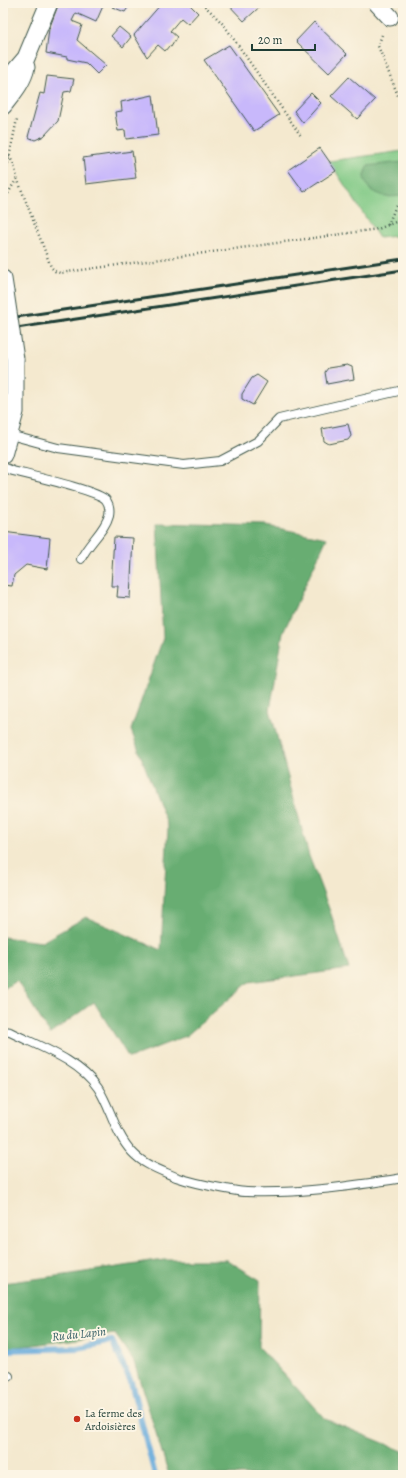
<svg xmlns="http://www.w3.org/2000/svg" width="406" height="1478" font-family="Alegreya,serif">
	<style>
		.green { fill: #80c985; stroke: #50835c }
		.forest { fill: #68ad72; stroke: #447553 }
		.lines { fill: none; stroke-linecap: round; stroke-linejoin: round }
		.stream { stroke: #67abdc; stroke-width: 6 }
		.building { fill: #c8b8fb }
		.service-casing { stroke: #3f574b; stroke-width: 10 }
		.minor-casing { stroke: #3f574b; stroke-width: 19 }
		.path { stroke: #3f574b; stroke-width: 2.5; stroke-dasharray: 1 3; stroke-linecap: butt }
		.service { stroke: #fff; stroke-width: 8 }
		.minor { stroke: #fff; stroke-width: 17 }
		.rail { stroke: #1f3d34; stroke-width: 3 }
		.minor-bridge-casing { stroke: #3f574b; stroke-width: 19; stroke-linecap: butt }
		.minor-bridge { stroke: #fff; stroke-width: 17 }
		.poi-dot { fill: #c8321e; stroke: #fcf5e5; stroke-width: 1.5 }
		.labels { text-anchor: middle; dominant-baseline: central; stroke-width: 4; stroke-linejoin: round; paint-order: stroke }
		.poi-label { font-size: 11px; fill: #1f3d34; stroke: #fcf5e5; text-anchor: start }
		.water-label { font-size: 12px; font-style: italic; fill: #355e66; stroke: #fcf5e5 }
	</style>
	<rect width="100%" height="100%" fill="#fcf5e5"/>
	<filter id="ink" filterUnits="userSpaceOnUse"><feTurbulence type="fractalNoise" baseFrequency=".025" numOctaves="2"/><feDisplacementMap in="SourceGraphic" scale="8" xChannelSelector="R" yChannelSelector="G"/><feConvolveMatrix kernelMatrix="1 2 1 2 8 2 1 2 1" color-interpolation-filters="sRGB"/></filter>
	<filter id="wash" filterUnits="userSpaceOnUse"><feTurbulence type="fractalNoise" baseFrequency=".012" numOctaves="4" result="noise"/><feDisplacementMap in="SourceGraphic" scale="16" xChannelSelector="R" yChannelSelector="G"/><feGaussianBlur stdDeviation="0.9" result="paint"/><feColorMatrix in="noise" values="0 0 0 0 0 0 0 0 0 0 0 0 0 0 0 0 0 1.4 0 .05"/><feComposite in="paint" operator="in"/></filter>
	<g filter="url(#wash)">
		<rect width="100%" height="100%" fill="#f4e9cf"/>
		<path class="green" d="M403,151V235L379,238L329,161Z"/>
		<g class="forest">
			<path d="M403,162V196L386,197L370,190L364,178L367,166Z"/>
			<path d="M157,523L267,526L327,538L283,633L270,710L309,856L331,914L349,969L249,982L186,1036L129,1058L94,1002L50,1034L17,981L3,989V937L42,942L86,917L161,950L168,827L131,730L163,638Z"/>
			<path d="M164,1260H227L260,1280L259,1347L325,1419L403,1451V1475H169L134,1362L115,1334L3,1349V1283L65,1275Z"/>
		</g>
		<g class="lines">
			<path class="stream" d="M3,1350L78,1348L112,1341L131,1382L155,1475"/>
		</g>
		<g id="blocks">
			<g class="building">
				<path d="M59,3H97L103,6L96,22L76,13L72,21L82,25L77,40L106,65L97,74L86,63L67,59V57L46,53L49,29Z"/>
				<path d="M116,3H131L125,12L112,7Z"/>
				<path d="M162,3H188L198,13L188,24L181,18L170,31L177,37L171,47L169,46L165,51L158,45L147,57L134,35Z"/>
				<path d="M227,3H264L244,21Z"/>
				<path d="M314,22L347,54L329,73L296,41Z"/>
				<path d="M119,27L131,37L123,47L111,36Z"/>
				<path d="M229,45L279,115L254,131L204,60Z"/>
				<path d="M47,76L74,79L71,91L64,92L58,121L44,136L35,140L28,137L40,93L44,94Z"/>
				<path d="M349,77L375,100L357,119L331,96Z"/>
				<path d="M311,93L321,103L303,123L294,111Z"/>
				<path d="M153,95L158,135L126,139L125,130L118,131L115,112L122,111L121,102Z"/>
				<path d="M320,148L336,171L304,192L288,170Z"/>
				<path d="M132,151L136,178L86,184L83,158Z"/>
				<path d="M347,365L352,367L354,379L327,384L325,372L328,368Z"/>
				<path d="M257,375L267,382L253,405L242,399V394L252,378Z"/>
				<path d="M348,424L351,436L348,440L329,444L324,441L322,429Z"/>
				<path d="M3,532L50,538L47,569L26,565L14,575L12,586L3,585Z"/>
				<path d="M114,537L133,538L130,598L117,597L118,586H111Z"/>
			</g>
		</g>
	</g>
	<g filter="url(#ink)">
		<use href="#blocks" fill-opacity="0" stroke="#3f574b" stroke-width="1"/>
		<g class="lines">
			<g class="service-casing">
				<g id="service">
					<path d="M10,435L58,448L184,465L220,461L258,441L279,419L403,390"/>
					<path d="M3,467L13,471C28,475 99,491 106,500C109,504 110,510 109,515C105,531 88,543 81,559"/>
					<path d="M3,1031L10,1032C40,1047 79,1060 98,1088C111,1108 115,1134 132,1152C144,1165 160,1170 176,1177C193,1183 209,1186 226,1189C233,1190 240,1192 247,1192C299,1194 352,1186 403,1178"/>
					<path d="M3,1378L9,1376"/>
				</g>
			</g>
			<g class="minor-casing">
				<g id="minor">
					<path d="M377,3L390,17"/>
					<path d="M3,85L26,58L49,3"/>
					<path d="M3,106C12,94 23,82 26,67"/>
					<path d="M3,279L5,292"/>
					<path d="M3,455L15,412V359"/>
				</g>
			</g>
			<g class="path">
				<path d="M202,3L224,25L301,136"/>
				<path d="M382,35L378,46L403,108"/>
				<path d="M3,151C12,157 15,167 17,178L51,267L55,271L60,273L378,229L403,219"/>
				<path d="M3,187L17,119"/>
				<path d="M6,197L17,178"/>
				<path d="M388,225L395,208L403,200"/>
			</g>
			<use href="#service" class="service"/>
			<use href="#minor" class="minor"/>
			<g class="rail">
				<path d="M3,319L403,259"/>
				<path d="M3,330L403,270"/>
			</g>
			<g class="minor-bridge-casing">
				<path id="minor-bridge" d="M5,292L15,359"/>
			</g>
			<use href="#minor-bridge" class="minor-bridge"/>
		</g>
	</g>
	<circle class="poi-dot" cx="77" cy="1419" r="4"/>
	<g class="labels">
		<g class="poi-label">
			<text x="85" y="1413">La ferme des<tspan x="85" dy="13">Ardoisières</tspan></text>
		</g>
		<g class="water-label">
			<text transform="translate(79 1334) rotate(-6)">Ru du Lapin</text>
		</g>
	</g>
	<rect width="406" height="1478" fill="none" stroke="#fcf5e5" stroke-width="16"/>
	<path d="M252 44v6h63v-6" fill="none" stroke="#1f3d34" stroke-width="2"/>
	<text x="258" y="44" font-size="12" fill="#1f3d34" stroke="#fcf5e5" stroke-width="3" paint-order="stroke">20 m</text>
</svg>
